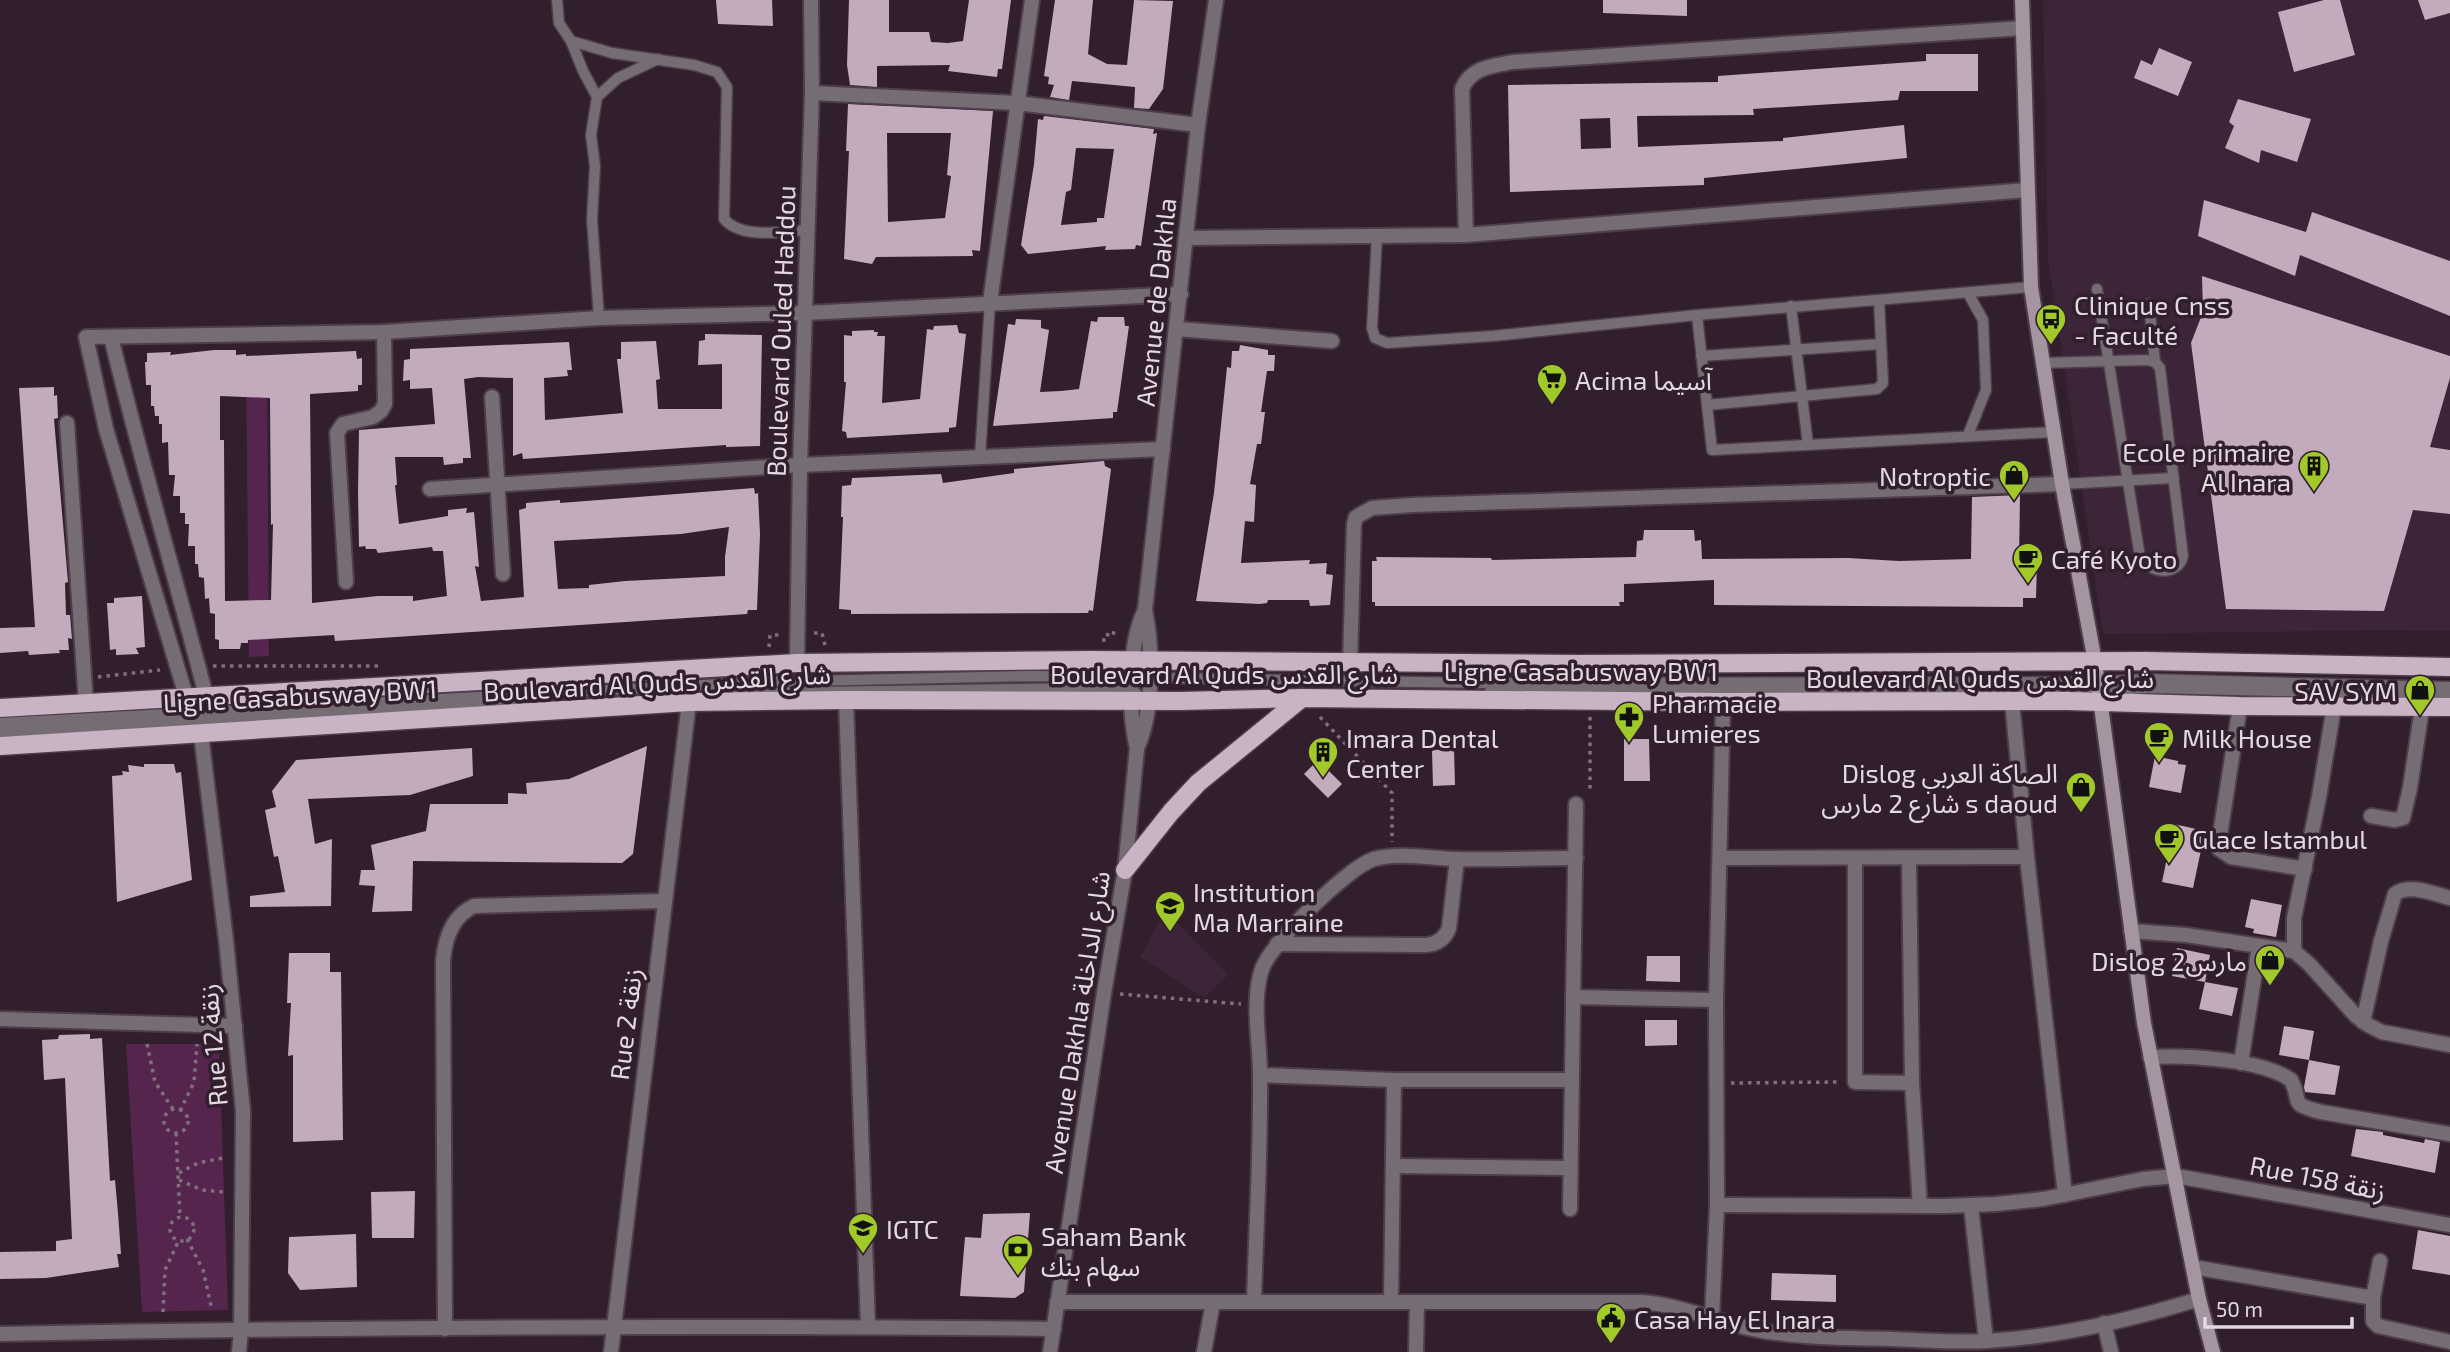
<svg xmlns="http://www.w3.org/2000/svg" width="2450" height="1352" font-family="'Exo 2','Noto Sans Arabic',sans-serif">
	<style>
		.built { fill: #3c2538 }
		.green { fill: #56254e }
		.building { fill: #c3abbe; fill-rule: evenodd }
		.lines { fill: none; stroke-linecap: round; stroke-linejoin: round }
		.lane-casing { stroke: #4e3d4a; stroke-width: 13 }
		.street-casing { stroke: #4e3d4a; stroke-width: 18 }
		.secondary-casing { stroke: #4e3d4a; stroke-width: 18 }
		.primary-casing { stroke: #4e3d4a; stroke-width: 21 }
		.path { stroke: #7f707b; stroke-width: 3.5; stroke-dasharray: 3.5 5; stroke-linecap: butt }
		.lane { stroke: #766d74; stroke-width: 10 }
		.street { stroke: #766d74; stroke-width: 14 }
		.secondary { stroke: #a495a1; stroke-width: 14 }
		.primary { stroke: #c8b4c4; stroke-width: 18 }
		.labels { text-anchor: middle; dominant-baseline: central; stroke-width: 7; stroke-linejoin: round; paint-order: stroke }
		.street-label { font-size: 26px; fill: #e4d8e1; stroke: #311f2d }
		.poi-label { font-size: 26px; fill: #e4d8e1; stroke: #311f2d; text-anchor: start }
	</style>
	<rect width="100%" height="100%" fill="#311f2d"/>
	<g class="built">
		<path d="M2043,0H2450V631L2389,630L2103,634L2048,258Z"/>
		<path d="M1165,910L1228,975L1204,998L1140,957Z"/>
	</g>
	<g class="green">
		<path d="M267,359L269,656L249,657L246,361Z"/>
		<path d="M126,1044H219L228,1310L142,1312Z"/>
	</g>
	<g class="building">
		<path d="M716,0H772L773,26L718,24Z"/>
		<path d="M849,0H889V32H929L931,42L948,43L963,41L969,0H1011L1002,69H998L997,77L948,71L950,65L877,66V87L850,85L847,65Z"/>
		<path d="M1055,0H1093L1088,54L1107,64L1127,65L1134,0L1173,1L1163,89L1149,109L1134,108L1135,87L1072,81L1069,100L1050,97L1054,85L1048,84L1049,77L1044,76Z"/>
		<path d="M1603,0H1687V16L1603,13Z"/>
		<path d="M2324,0H2340L2355,55L2294,72L2278,12Z"/>
		<path d="M2418,0H2450V13L2425,20Z"/>
		<path d="M2159,48L2192,62L2178,96L2134,78L2141,60L2152,65Z"/>
		<path d="M1926,54H1978V91H1900L1898,100L1753,109L1754,115L1637,116L1638,147L1783,141V138L1904,125L1907,158L1704,178V185L1510,192L1508,85L1718,82V76L1926,61ZM1610,118L1611,148L1581,149L1580,119Z"/>
		<path d="M2238,99L2311,119L2297,162L2261,150L2259,163L2225,148L2234,126L2229,122Z"/>
		<path d="M848,104L993,111L980,251L972,250L973,256L876,257L872,264L844,259L849,151H846ZM887,133H951L947,175L951,176L945,218L888,222Z"/>
		<path d="M1044,116L1154,129L1153,134L1157,133L1141,246L1136,245L1135,249L1105,250L1106,246L1028,254L1021,245L1034,164L1038,119L1043,120ZM1076,148L1114,149L1104,218H1097V222L1061,225L1066,192L1071,190Z"/>
		<path d="M2204,200L2306,232L2312,212L2450,261V316L2300,255L2295,276L2198,236Z"/>
		<path d="M2202,276L2450,356V378L2430,447L2450,450V514L2413,510L2384,611L2226,609L2191,343L2203,312Z"/>
		<path d="M1098,317H1124L1125,326H1129L1117,412H1113V418L993,426L1008,324L1015,325L1016,319L1041,320V328L1049,330L1040,392L1061,391L1079,389L1091,321L1097,322Z"/>
		<path d="M957,325L959,333L966,334L956,427L949,428V432L847,438L846,432L842,431L846,382H844V335L852,336V331L874,330V332H878L877,336H885L882,403L920,399L927,329L933,330L934,326Z"/>
		<path d="M705,334L762,335L760,446L726,447V445L523,459L522,453L513,456V378L478,377L464,379L471,458H463V463L444,465L443,457H395L397,485H395L399,524L448,516V510L467,508L466,513L474,512L479,567L475,566L481,601L524,597L519,510L526,508V503L560,500V503L754,488L755,494L758,493L760,534L757,610H748L747,614L335,641L334,635L248,640V643H241L240,649H219V640L215,639V614L210,613L209,598L205,599L204,578L199,577L198,564H195V546H188L189,524H185V513H180V496H173L175,475H169L168,442L162,443V424H159V416H155L154,406H151V385H146L145,362H147V353L171,352L170,355L214,350H236V355L246,354V356L356,351L357,359L362,358V385H358V391L310,394L312,603L378,596H413V601L447,596L443,551H433L432,547L378,553L376,549H366L365,546L359,547L358,492L359,430L435,424L432,388L410,389V380L403,381L404,360L410,359V349L569,342L572,370H567L568,376L544,378L545,420L623,413L617,359H621V342L656,341L660,379L656,380L658,409H722V364L698,365L699,341L705,340ZM220,396L270,398L271,525L273,524L271,600L225,601L224,440H220ZM729,527L725,557V576L625,581L589,585V588L558,589L554,541L681,534Z"/>
		<path d="M1240,345L1268,350V355H1275L1274,371H1267L1261,412H1265L1261,444H1257L1250,484L1256,485L1254,522L1245,521L1241,563L1310,560L1309,564L1327,563L1326,574L1333,575L1330,605L1310,606L1309,600H1268L1267,603L1260,604L1196,601L1214,493L1227,367L1231,368L1232,351H1239Z"/>
		<path d="M54,387V396L57,395L58,418L54,419L68,582L65,583L66,615H70L72,639L68,638L69,650H59L60,653L29,655L28,651L0,653V628L35,627L19,388Z"/>
		<path d="M1104,461L1105,466L1111,469L1093,611L1089,610L1088,613L851,614V610L839,609L843,517H841L842,486L851,485L852,478L941,474L943,483L1014,473V469Z"/>
		<path d="M2020,495L2019,562H2037L2036,598H2023V607L1714,605V580L1624,584V602H1619L1620,606H1375V602H1372V561H1377L1376,557L1491,558L1492,560L1636,557L1637,541L1643,540L1644,530H1694L1695,541L1701,540L1702,559L1848,558L1899,561L1971,559L1972,497Z"/>
		<path d="M142,596L145,647L136,648L139,654L116,655V649L110,650L107,603H114V598Z"/>
		<path d="M1624,739H1649L1650,781H1624Z"/>
		<path d="M647,746L633,854L622,863L413,861L412,911L372,912L375,886L359,885L361,870H375L371,845L426,831L430,804H508V793L527,794L526,783L569,779Z"/>
		<path d="M472,748L473,776L410,795L308,799L315,844L332,839L331,906L250,907V896L285,892L278,856L274,857L265,810L276,807L272,791L296,760Z"/>
		<path d="M1454,749L1455,785L1433,786L1432,750Z"/>
		<path d="M2155,756L2178,761V764L2186,765L2181,793L2149,787Z"/>
		<path d="M1318,760L1342,784L1328,798L1304,774Z"/>
		<path d="M144,764H174L176,773L181,772L192,880L117,902L112,776L123,775L122,771L129,772L128,765L144,767Z"/>
		<path d="M2174,824L2205,831L2193,888L2162,882Z"/>
		<path d="M2251,899L2282,905L2276,937L2253,933L2254,929L2245,927Z"/>
		<path d="M2177,948L2210,955L2205,982L2172,976Z"/>
		<path d="M289,953H330V972H341L343,1140L293,1142V1055L288,1056L291,1003H287Z"/>
		<path d="M1647,956H1680V982L1646,981Z"/>
		<path d="M2205,982L2238,988L2232,1016L2199,1009Z"/>
		<path d="M1645,1020H1677V1045L1645,1046Z"/>
		<path d="M2284,1026L2314,1031L2309,1060L2279,1055Z"/>
		<path d="M90,1034V1039L102,1038L110,1181L115,1180L118,1213L121,1254H117L119,1267L46,1278L0,1279V1252L56,1251V1241L72,1239L65,1078L44,1080L42,1040L58,1039L59,1035Z"/>
		<path d="M2309,1060L2340,1066L2335,1095L2305,1092L2304,1087Z"/>
		<path d="M2356,1129L2383,1132V1135L2424,1143L2425,1139L2440,1142L2435,1173L2351,1156Z"/>
		<path d="M415,1191L414,1238H372L371,1192Z"/>
		<path d="M1030,1213L1024,1292L1015,1298L960,1296L965,1237L981,1238L983,1214Z"/>
		<path d="M2418,1230L2450,1236V1275L2412,1269Z"/>
		<path d="M356,1234L357,1287L300,1290L288,1273L289,1237Z"/>
		<path d="M1772,1273L1836,1275V1302L1771,1300Z"/>
	</g>
	<g class="lines">
		<g class="lane-casing">
			<g id="lane">
				<path d="M557,0L559,23L571,41L612,53L694,65L717,72L727,87L724,219C742,240 783,231 808,230"/>
				<path d="M571,41L583,71L597,97L591,135L595,166L592,219L599,318"/>
				<path d="M597,97L618,78L658,59"/>
				<path d="M1377,236L1372,328L1375,338L1387,343L1493,336L1697,315"/>
				<path d="M2031,287L1697,315L1712,450L2054,432"/>
				<path d="M1968,293L1983,320L1986,390L1968,435"/>
				<path d="M2149,304L2155,362"/>
				<path d="M1791,306L1808,445"/>
				<path d="M1701,356L1881,344"/>
				<path d="M2043,363L2147,360L2155,362L2160,368L2183,556C2178,577 2149,574 2140,557L2097,289"/>
				<path d="M1707,405L1877,389L1883,383L1879,300"/>
				<path d="M980,457L990,302"/>
				<path d="M2062,484L2174,478"/>
				<path d="M1490,691L2119,690L2147,688L2450,695"/>
				<path d="M738,693L1090,688L1136,693"/>
				<path d="M0,723L757,682L1033,676L1483,683L2097,682L2147,679L2450,687"/>
				<path d="M0,732L524,704"/>
			</g>
		</g>
		<g class="street-casing">
			<g id="street">
				<path d="M812,93L1017,103L1198,125"/>
				<path d="M1466,235L1462,89C1471,67 1493,66 1513,62L2023,28"/>
				<path d="M1187,238L1466,235L2027,190"/>
				<path d="M990,302L1032,0"/>
				<path d="M1177,329L1332,341"/>
				<path d="M111,337C140,457 175,576 206,696L205,716L201,734"/>
				<path d="M492,397L503,574"/>
				<path d="M67,423L86,703"/>
				<path d="M430,489L800,465L1163,449"/>
				<path d="M346,582L337,433L343,424L373,417L381,411L385,404L384,332"/>
				<path d="M797,663L800,465L812,93L811,0"/>
				<path d="M1350,663L1354,524L1356,517L1372,508L1412,505L2062,484"/>
				<path d="M846,700L868,1327"/>
				<path d="M2012,701L2027,857L2065,1195"/>
				<path d="M2240,706L2220,835L2219,849L2231,857L2305,869"/>
				<path d="M1137,748C1128,712 1128,643 1145,610"/>
				<path d="M2371,816L2395,820L2403,818L2410,788L2422,708"/>
				<path d="M1721,858L2027,857"/>
				<path d="M1855,858V1082L1912,1083"/>
				<path d="M1909,858L1912,1083L1920,1206"/>
				<path d="M2131,931L2186,935L2294,951L2310,965L2356,1016L2368,1025L2382,1032L2450,1045"/>
				<path d="M1277,944L1426,945C1437,944 1445,939 1449,928L1457,859"/>
				<path d="M2294,951V918L2319,797L2334,707"/>
				<path d="M1573,997L1716,1000"/>
				<path d="M0,1019L235,1026"/>
				<path d="M2363,1022L2381,941L2395,894C2409,883 2434,894 2450,898"/>
				<path d="M2150,1057C2186,1055 2261,1059 2291,1080C2303,1103 2287,1103 2321,1112L2450,1134"/>
				<path d="M2241,1063L2259,946"/>
				<path d="M1260,1075L1394,1080H1571"/>
				<path d="M1393,1166L1570,1168"/>
				<path d="M1717,1205L1944,1206L1996,1204L2043,1199L2143,1179L2176,1176L2450,1225"/>
				<path d="M1971,1206L1986,1341"/>
				<path d="M1570,1209L1576,804"/>
				<path d="M2193,1267L2373,1298V1321L2378,1326L2450,1342"/>
				<path d="M2373,1298L2380,1261"/>
				<path d="M1391,1301L1394,1080"/>
				<path d="M1057,1302H1641C1685,1305 1725,1326 1769,1332C1810,1338 1851,1338 1891,1339C1923,1340 1955,1343 1987,1341C2058,1337 2131,1320 2199,1299"/>
				<path d="M1254,1302C1256,1227 1261,1150 1260,1074C1260,1041 1251,1002 1262,969C1271,943 1348,867 1374,859C1399,852 1429,858 1454,859C1494,860 1535,858 1576,858"/>
				<path d="M1712,1318L1717,1205L1716,1000L1723,702"/>
				<path d="M2104,1323L2111,1352"/>
				<path d="M445,1329L443,961C445,938 452,916 474,906L664,901"/>
				<path d="M0,1334C351,1327 702,1325 1054,1329"/>
				<path d="M239,1352L241,1329L243,1111L226,940L201,734L186,696L106,429L86,337L384,332L599,318L806,313L1181,294"/>
				<path d="M611,1352L689,702"/>
				<path d="M1050,1352L1104,993L1125,870L1137,748C1154,712 1153,649 1145,610L1198,125L1216,0"/>
				<path d="M1204,1352L1213,1302"/>
				<path d="M1416,1352L1417,1302"/>
			</g>
		</g>
		<g class="secondary-casing">
			<path id="secondary" d="M2022,0L2031,287L2062,484L2095,662L2144,1023L2199,1299L2213,1352"/>
		</g>
		<g class="primary-casing">
			<g id="primary">
				<path d="M0,708L797,663L1091,660L1579,664L2146,661L2450,667"/>
				<path d="M0,746L689,702L846,700L1181,701L1302,698L1723,702L2067,701L2240,706L2450,707"/>
				<path d="M1125,870L1171,812L1198,783L1302,698"/>
			</g>
		</g>
		<g class="path">
			<path d="M814,633H822L825,645"/>
			<path d="M1102,640H1107L1108,632L1119,634"/>
			<path d="M769,647L770,635H782"/>
			<path d="M213,666H381"/>
			<path d="M98,677L160,670"/>
			<path d="M1320,717L1392,793V842"/>
			<path d="M1590,717V793"/>
			<path d="M1120,994L1241,1004"/>
			<path d="M147,1044L155,1082L173,1109"/>
			<path d="M1731,1083L1839,1082"/>
			<circle cx="176" cy="1121" r="12"/>
			<path d="M180,1111L194,1082L197,1044"/>
			<path d="M176,1133L180,1217"/>
			<path d="M179,1173L198,1163L223,1158"/>
			<path d="M179,1180L202,1190L224,1192"/>
			<circle cx="182" cy="1229" r="12"/>
			<path d="M187,1239L203,1270L212,1310"/>
			<path d="M163,1312L165,1270L179,1240"/>
		</g>
		<use href="#lane" class="lane"/>
		<use href="#street" class="street"/>
		<use href="#secondary" class="secondary"/>
		<use href="#primary" class="primary"/>
	</g>
	<defs>
		<g id="bus-pin" transform="scale(1.575)"><path d="M0 17L-7.5 6A9.5 9.5 0 1 1 7.5 6Z" fill="#a1c92a" stroke="#311f2d"/><path d="M-5-6H5V4H4V6H2V4H-2V6H-4V4H-5ZM-3.5-4V0h7V-4ZM-3.5 1.2v1.5H-2V1.2ZM2 1.2v1.5H3.5V1.2Z" fill="#111"/></g>
		<g id="supermarket-pin" transform="scale(1.575)"><path d="M0 17L-7.5 6A9.5 9.5 0 1 1 7.5 6Z" fill="#a1c92a" stroke="#311f2d"/><path d="M-6-5.5h2.5l.6 2H6L4.5 2H-2.5L-4.4-4H-6ZM-1.5 3.2a1.3 1.3 0 1 0 .1 0ZM3 3.2a1.3 1.3 0 1 0 .1 0Z" fill="#111"/></g>
		<g id="building-pin" transform="scale(1.575)"><path d="M0 17L-7.5 6A9.5 9.5 0 1 1 7.5 6Z" fill="#a1c92a" stroke="#311f2d"/><path d="M-4-6H4V6H1V3H-1V6H-4ZM-2.5-4.3h1.7v1.8h-1.7ZM.8-4.3h1.7v1.8H.8ZM-2.5-1h1.7V.8h-1.7ZM.8-1h1.7V.8H.8Z" fill="#111"/></g>
		<g id="shop-pin" transform="scale(1.575)"><path d="M0 17L-7.5 6A9.5 9.5 0 1 1 7.5 6Z" fill="#a1c92a" stroke="#311f2d"/><path d="M-5-2.5h2.3a2.7 3.5 0 0 1 5.4 0H5L5.5 6h-11ZM-1.5-2.5h3a1.5 2.3 0 0 0-3 0Z" fill="#111"/></g>
		<g id="cafe-pin" transform="scale(1.575)"><path d="M0 17L-7.5 6A9.5 9.5 0 1 1 7.5 6Z" fill="#a1c92a" stroke="#311f2d"/><path d="M-5.5-4.5H6V0H3Q3 3.5 0 3.5H-2.5Q-5.5 3.5-5.5 0ZM3-3.2v2h1.7v-2ZM-6 4.5H4V6H-6Z" fill="#111"/></g>
		<g id="pharmacy-pin" transform="scale(1.575)"><path d="M0 17L-7.5 6A9.5 9.5 0 1 1 7.5 6Z" fill="#a1c92a" stroke="#311f2d"/><path d="M-2-6h4v4h4v4h-4v4h-4v-4h-4v-4h4Z" fill="#111"/></g>
		<g id="school-pin" transform="scale(1.575)"><path d="M0 17L-7.5 6A9.5 9.5 0 1 1 7.5 6Z" fill="#a1c92a" stroke="#311f2d"/><path d="M0-5L7-2L0 1L-7-2ZM-4 1L0 2.5L4 1V4Q0 6-4 4Z" fill="#111"/></g>
		<g id="bank-pin" transform="scale(1.575)"><path d="M0 17L-7.5 6A9.5 9.5 0 1 1 7.5 6Z" fill="#a1c92a" stroke="#311f2d"/><path d="M-6-4H6V4H-6ZM0-2.3a2.3 2.3 0 1 0 0 4.6a2.3 2.3 0 1 0 0-4.6Z" fill="#111"/></g>
		<g id="civic-pin" transform="scale(1.575)"><path d="M0 17L-7.5 6A9.5 9.5 0 1 1 7.5 6Z" fill="#a1c92a" stroke="#311f2d"/><path d="M-.6-6.5H3V-4.5H.6V-3L4-1V1h2V6H-6V1h2V-1L-.6-3ZM-1.2 2.5V6h2.4V2.5Z" fill="#111"/></g>
	</defs>
	<g fill-rule="evenodd">
		<use href="#bus-pin" x="2051" y="319"/>
		<use href="#supermarket-pin" x="1552" y="379"/>
		<use href="#building-pin" x="2314" y="466"/>
		<use href="#shop-pin" x="2014" y="475"/>
		<use href="#cafe-pin" x="2028" y="558"/>
		<use href="#shop-pin" x="2420" y="690"/>
		<use href="#pharmacy-pin" x="1629" y="717"/>
		<use href="#cafe-pin" x="2159" y="737"/>
		<use href="#building-pin" x="1323" y="752"/>
		<use href="#shop-pin" x="2081" y="787"/>
		<use href="#cafe-pin" x="2169" y="838"/>
		<use href="#school-pin" x="1170" y="906"/>
		<use href="#shop-pin" x="2270" y="960"/>
		<use href="#school-pin" x="863" y="1228"/>
		<use href="#bank-pin" x="1018" y="1250"/>
		<use href="#civic-pin" x="1611" y="1318"/>
	</g>
	<g class="labels">
		<g class="street-label">
			<text transform="translate(1155 302) rotate(-84)">Avenue de Dakhla</text>
			<text transform="translate(780 331) rotate(-88)">Boulevard Ouled Haddou</text>
			<text x="1581" y="670">Ligne Casabusway BW1</text>
			<text x="1224" y="673">Boulevard Al Quds شارع القدس</text>
			<text x="1980" y="677">Boulevard Al Quds شارع القدس</text>
			<text transform="translate(657 682) rotate(-3)">Boulevard Al Quds شارع القدس</text>
			<text transform="translate(300 695) rotate(-3)">Ligne Casabusway BW1</text>
			<text transform="translate(1076 1022) rotate(-81)">Avenue Dakhla شارع الداخلة</text>
			<text transform="translate(625 1024) rotate(-83)">Rue 2 زنقة</text>
			<text transform="translate(212 1045) rotate(-95)">Rue 12 زنقة</text>
			<text transform="translate(2318 1177) rotate(11)">Rue 158 زنقة</text>
		</g>
		<g class="poi-label">
			<text x="2074" y="304">Clinique Cnss<tspan x="2074" dy="30">- Faculté</tspan></text>
			<text x="1575" y="379">Acima آسيما</text>
			<text x="2291" y="451" text-anchor="end">Ecole primaire<tspan x="2291" dy="30">Al Inara</tspan></text>
			<text x="1991" y="475" text-anchor="end">Notroptic</text>
			<text x="2051" y="558">Café Kyoto</text>
			<text x="2397" y="690" text-anchor="end">SAV SYM</text>
			<text x="1652" y="702">Pharmacie<tspan x="1652" dy="30">Lumieres</tspan></text>
			<text x="1346" y="737">Imara Dental<tspan x="1346" dy="30">Center</tspan></text>
			<text x="2182" y="737">Milk House</text>
			<text x="2058" y="772" text-anchor="end">Dislog الصاكة العربي<tspan x="2058" dy="30">شارع 2 مارس s daoud</tspan></text>
			<text x="2192" y="838">Glace Istambul</text>
			<text x="1193" y="891">Institution<tspan x="1193" dy="30">Ma Marraine</tspan></text>
			<text x="2247" y="960" text-anchor="end">Dislog 2مارس</text>
			<text x="886" y="1228">IGTC</text>
			<text x="1041" y="1235">Saham Bank<tspan x="1041" dy="30">سهام بنك</tspan></text>
			<text x="1634" y="1318">Casa Hay El Inara</text>
		</g>
	</g>
	<path d="M2205 1317v10h147v-10" fill="none" stroke="#e4d8e1" stroke-width="3.5"/>
	<text x="2216" y="1317" font-size="21" fill="#e4d8e1" stroke="#311f2d" stroke-width="5" paint-order="stroke">50 m</text>
</svg>
